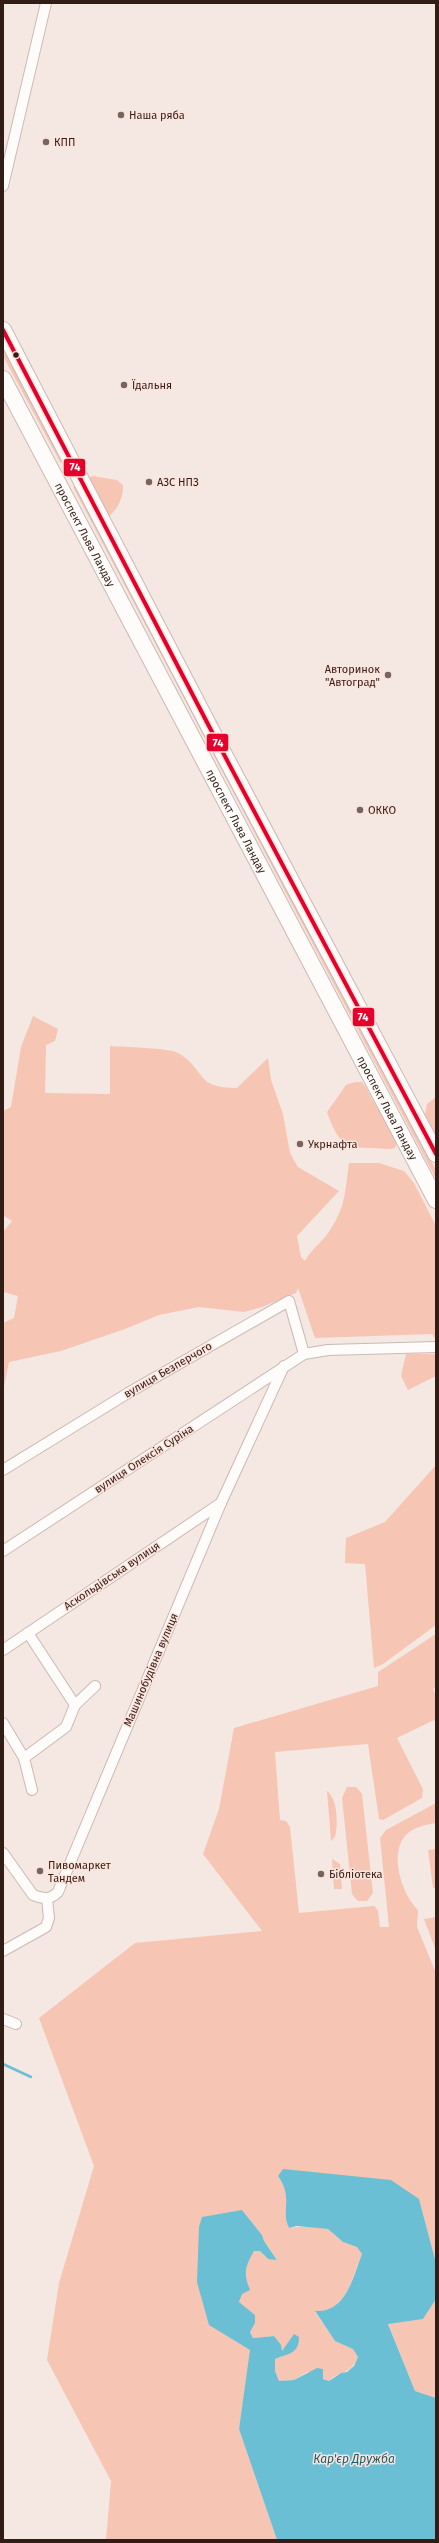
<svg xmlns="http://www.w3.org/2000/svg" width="439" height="2543" font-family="'Fira Sans',sans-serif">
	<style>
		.green { fill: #f6c5b4 }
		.water { fill: #6abfd4 }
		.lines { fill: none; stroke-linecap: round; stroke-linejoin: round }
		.stream { stroke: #6abfd4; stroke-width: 2.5 }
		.minor-casing { stroke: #cab9b3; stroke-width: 12 }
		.primary-casing { stroke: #cab9b3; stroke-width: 18 }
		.minor { stroke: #fefcfb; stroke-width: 10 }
		.primary { stroke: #fefcfb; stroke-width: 16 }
		.bus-1-casing { stroke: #fce4dc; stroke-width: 7 }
		.bus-1 { stroke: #e4002b; stroke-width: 4 }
		.poi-dot { fill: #76645e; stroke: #fce4dc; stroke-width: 1.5 }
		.bus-dot { fill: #321d16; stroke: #fce4dc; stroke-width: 1.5 }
		.labels { text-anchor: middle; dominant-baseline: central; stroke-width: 3; stroke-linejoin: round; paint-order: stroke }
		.poi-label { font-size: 11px; fill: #321d16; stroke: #fce4dc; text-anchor: start }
		.street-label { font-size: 11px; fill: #321d16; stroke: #fce4dc }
		.water-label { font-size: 12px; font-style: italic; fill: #195b6c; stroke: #fce4dc }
		.line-badge { stroke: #fce4dc; stroke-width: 1.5 }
		.badge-label { font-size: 11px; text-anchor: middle; font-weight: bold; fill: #fff }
	</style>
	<rect width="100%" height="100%" fill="#f5e8e3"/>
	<g class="green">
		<path d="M3,347L63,460L62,462H60L3,356Z"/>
		<path d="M92,476L117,480L123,485C124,496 117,512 107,517L89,478Z"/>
		<path d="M76,486L436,1170V1179L73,487Z"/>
		<path d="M33,1016L58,1029L55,1041L46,1045L45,1093L110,1094V1046C123,1047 170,1048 178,1053C207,1070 194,1088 237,1088L268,1058L271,1080L283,1114L290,1153L298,1167L339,1191L297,1236L301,1257L305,1261C311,1249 323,1242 330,1230C346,1206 345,1191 349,1163H379L404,1171L414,1183L436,1226V1340L432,1334L315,1338L298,1288L296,1293L262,1307L244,1312L199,1307L159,1315L125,1329L61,1351L9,1362L3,1391V1323L14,1318L18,1296L3,1292V1232L12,1221L3,1215V1111L11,1107L21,1047Z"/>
		<path d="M355,1082H362C368,1089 370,1097 375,1104C383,1116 391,1126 398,1139L395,1148C388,1150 380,1148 373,1148C344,1148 337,1141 327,1112L346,1085Z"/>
		<path d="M436,1097V1136L425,1114L427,1104Z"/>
		<path d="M406,1354H436V1376L408,1390L401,1376Z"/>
		<path d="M436,1465V1625L383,1664L374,1668L365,1564L345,1563L346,1538L385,1522Z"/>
		<path d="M436,1634V1687L433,1689L436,1696V1723L434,1720L397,1738L423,1789L422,1798L383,1820L379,1819L368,1744L275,1752L280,1820L286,1821L290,1827L299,1913L374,1906L378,1910L380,1927H389L380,1838L386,1830L436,1803V1823C425,1825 413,1827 405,1836C389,1855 402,1894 418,1910L417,1927L436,1973V2263L419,2199L278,2176C294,2199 280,2209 289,2228L308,2226L328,2229L343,2242L358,2247L362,2254C351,2279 348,2310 315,2312L335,2341L353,2348L358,2357C350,2376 341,2369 329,2381L307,2372L294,2380L279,2381L275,2371V2359L281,2356L287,2345L282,2351L274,2336L253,2338L250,2331L255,2323V2315L239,2302L247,2264L254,2251H260L268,2259H277L264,2241L262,2235L242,2210L209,2324L251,2350L239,2429L277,2540H106L111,2481L47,2360L59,2283L94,2166L39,2018L135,1943L262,1931L203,1854L219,1809L234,1728L378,1686V1672Z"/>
		<path d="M347,1787H356L362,1794L373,1893L367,1901H358L352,1894L342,1798Z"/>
		<path d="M327,1791C338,1800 338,1825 335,1837L331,1841Z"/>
		<path d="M436,1849V1888H433L428,1850Z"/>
		<path d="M332,1859L340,1864L342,1889H334Z"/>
		<path d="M436,1917V1951L424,1919Z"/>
		<path d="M436,2299V2398L415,2391L388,2323L423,2319Z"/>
	</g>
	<path class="water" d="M283,2169L391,2180L419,2199L436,2263V2299L423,2319L388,2324L415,2391L436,2398V2540H277L239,2429L250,2350L209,2325L197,2282L199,2227L202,2217L242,2210L262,2235L264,2241L277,2260L268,2259L260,2251H254C245,2267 243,2273 250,2290L242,2294L239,2302L255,2315V2323L250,2332L253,2338L274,2336L281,2345L282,2351L294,2334L299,2337C299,2354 289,2353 275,2359V2371L279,2381L294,2380L317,2368L323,2369V2379L329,2381L341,2373L347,2372L354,2366L358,2357L353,2349L335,2341L315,2311C346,2313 353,2277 362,2254L357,2247L343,2242L328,2229L297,2226L289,2228C280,2210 294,2199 278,2176Z"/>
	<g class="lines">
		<path class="stream" d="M3,2064L31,2077"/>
		<g class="minor-casing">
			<g id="minor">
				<path d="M3,186L46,3"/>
				<path d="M3,1470L128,1393L289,1301L304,1354"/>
				<path d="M3,1551L304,1354L328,1350L436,1347"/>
				<path d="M28,1633L75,1705"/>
				<path d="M3,1650L221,1503"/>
				<path d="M3,1723L24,1758"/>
				<path d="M32,1790L24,1758L66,1727L75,1705L95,1686"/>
				<path d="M3,1853L33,1895C44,1899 50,1900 58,1892L221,1503L284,1366"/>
				<path d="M3,1951L46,1927L49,1918L47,1899"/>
				<path d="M3,2019L16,2024"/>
			</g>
		</g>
		<g class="primary-casing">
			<g id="primary">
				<path d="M3,330L211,730L436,1154"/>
				<path id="s1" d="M3,379L436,1200"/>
			</g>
		</g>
		<use href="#minor" class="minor"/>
		<use href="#primary" class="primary"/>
		<g class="bus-1-casing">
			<path id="bus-1" d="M3,330L211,730L436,1154"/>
		</g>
		<use href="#bus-1" class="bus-1"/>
	</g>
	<g class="poi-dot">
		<circle cx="121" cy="115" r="4"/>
		<circle cx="46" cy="142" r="4"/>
		<circle cx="124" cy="385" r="4"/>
		<circle cx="149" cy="482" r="4"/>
		<circle cx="388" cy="675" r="4"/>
		<circle cx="360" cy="810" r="4"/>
		<circle cx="300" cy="1144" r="4"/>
		<circle cx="40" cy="1871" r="4"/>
		<circle cx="321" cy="1874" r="4"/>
	</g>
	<circle class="bus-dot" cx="16" cy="355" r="3.5"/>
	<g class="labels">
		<g class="poi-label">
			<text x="129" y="115">Наша ряба</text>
			<text x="54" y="142">КПП</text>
			<text x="132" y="385">Їдальня</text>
			<text x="157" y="482">АЗС НПЗ</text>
			<text x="380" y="669" text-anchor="end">Авторинок<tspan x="380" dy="13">"Автоград"</tspan></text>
			<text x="368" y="810">ОККО</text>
			<text x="308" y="1144">Укрнафта</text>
			<text x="48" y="1865">Пивомаркет<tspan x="48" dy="13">Тандем</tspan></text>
			<text x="329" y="1874">Бібліотека</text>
		</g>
		<g class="street-label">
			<text stroke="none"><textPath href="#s1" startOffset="176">проспект Льва Ландау</textPath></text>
			<text stroke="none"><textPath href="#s1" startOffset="500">проспект Льва Ландау</textPath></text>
			<text stroke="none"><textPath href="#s1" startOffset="824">проспект Льва Ландау</textPath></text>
			<text transform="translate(168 1370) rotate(-30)">вулиця Безперчого</text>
			<text transform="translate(144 1459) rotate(-33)">вулиця Олексія Суріна</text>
			<text transform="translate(112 1576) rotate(-34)">Аскольдівська вулиця</text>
			<text transform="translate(151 1670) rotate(-67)">Машинобудівна вулиця</text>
		</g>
		<g class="water-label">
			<text x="354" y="2459">Кар'єр Дружба</text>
		</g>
	</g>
	<g class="line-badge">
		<rect x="63" y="458" width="23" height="19" rx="4" fill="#e4002b"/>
		<rect x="206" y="733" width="23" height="19" rx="4" fill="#e4002b"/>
		<rect x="352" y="1007" width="23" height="20" rx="4" fill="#e4002b"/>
	</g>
	<g class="badge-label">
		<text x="75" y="471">74</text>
		<text x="218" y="747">74</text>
		<text x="363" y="1021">74</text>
	</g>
	<rect width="439" height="2543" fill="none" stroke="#321d16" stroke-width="8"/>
</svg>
